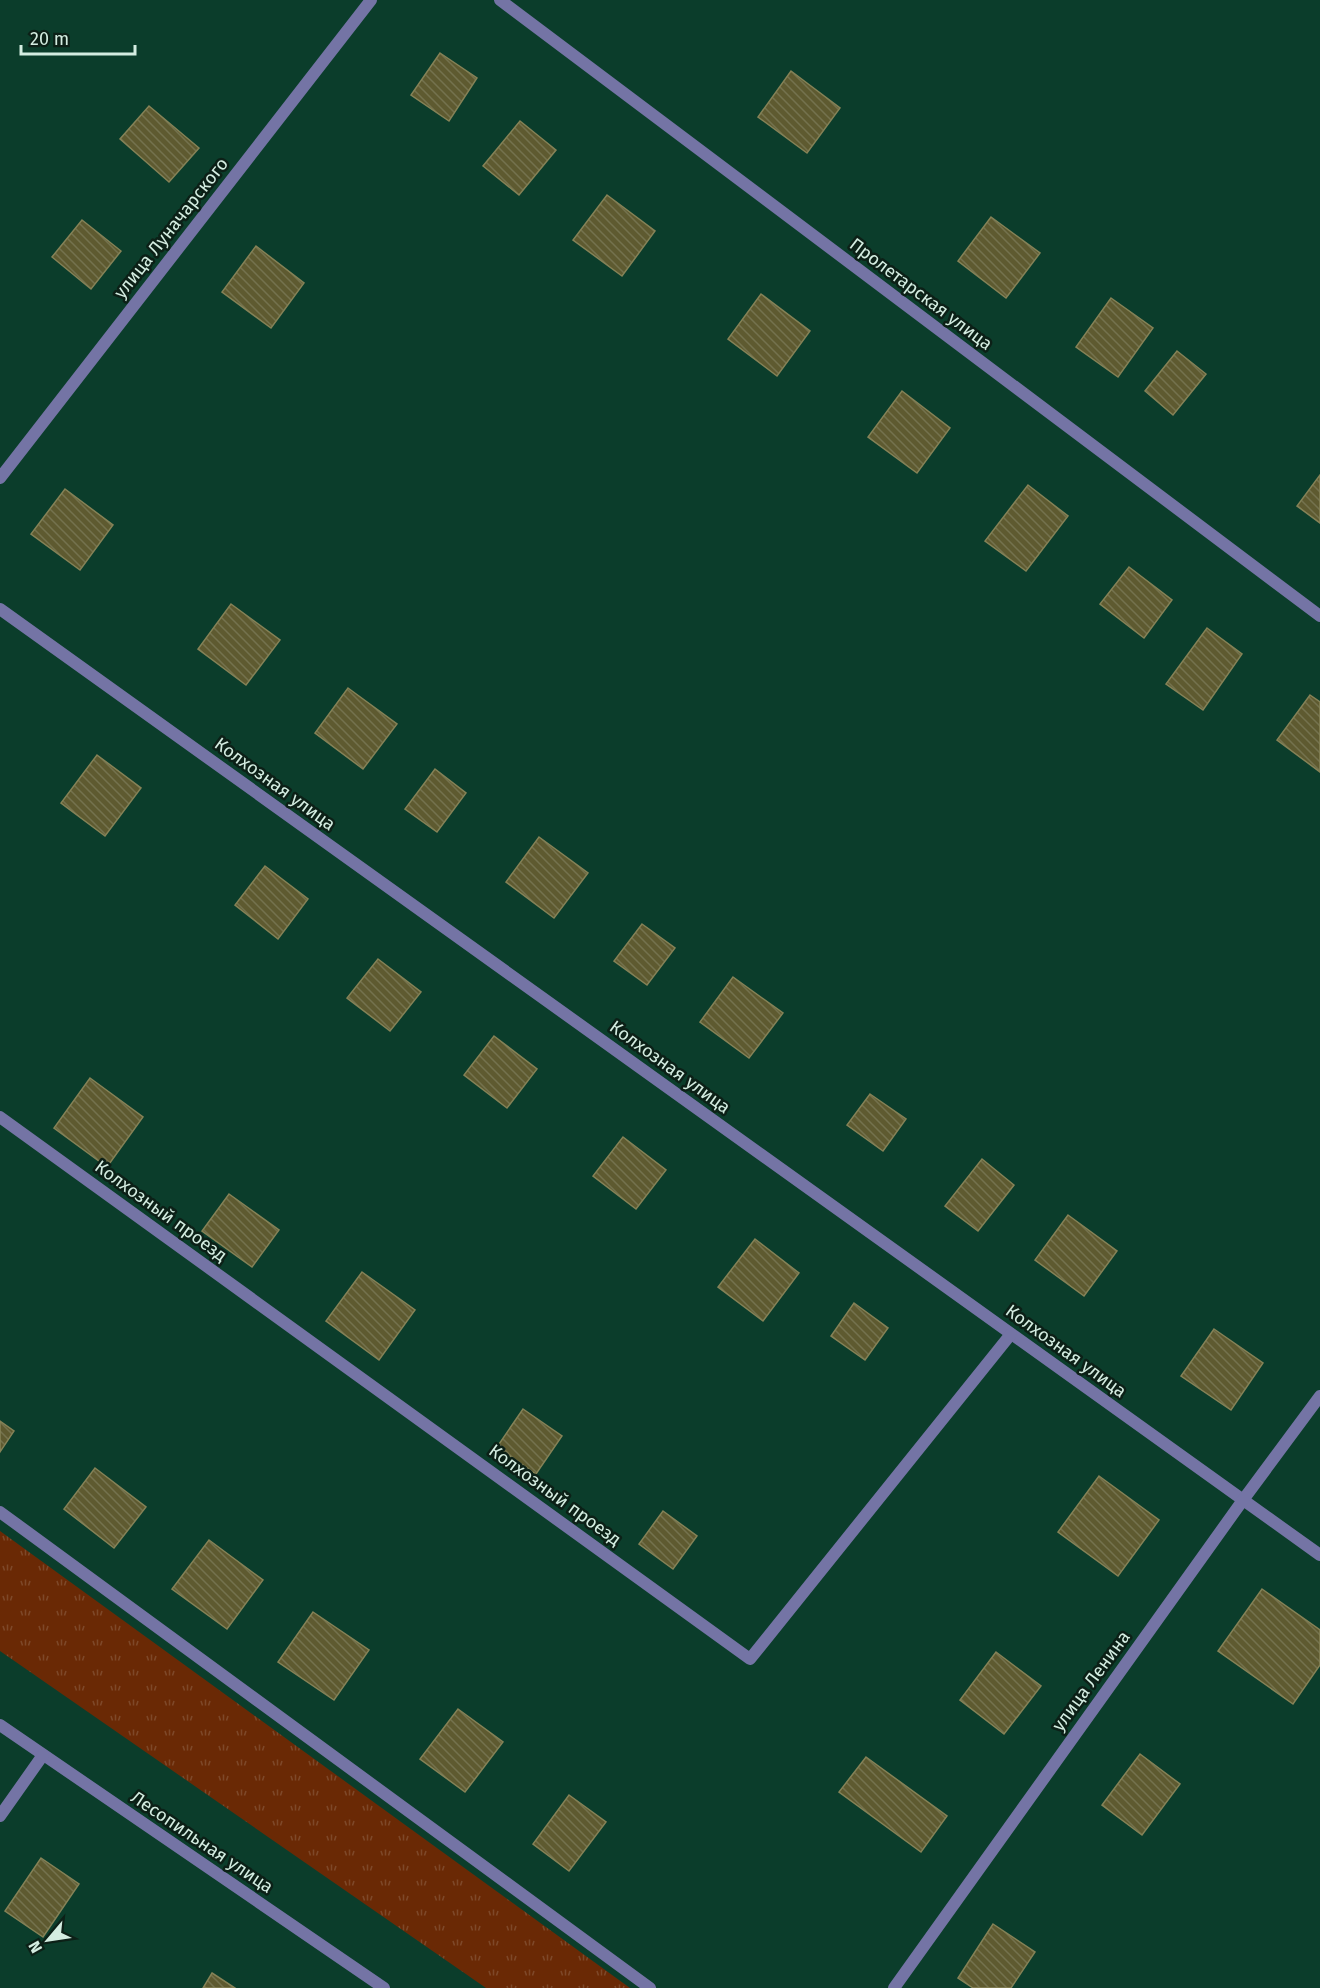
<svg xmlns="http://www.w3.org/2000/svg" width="1320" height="1988" font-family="'Fira Sans',sans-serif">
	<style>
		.grass { fill: url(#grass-tufts) }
		.building { fill: url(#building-back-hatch); stroke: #858257; stroke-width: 1.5 }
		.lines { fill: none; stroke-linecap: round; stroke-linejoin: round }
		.service { stroke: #7474a5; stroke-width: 12 }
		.minor { stroke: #7474a5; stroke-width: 12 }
		.tertiary { stroke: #7474a5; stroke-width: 12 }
		.labels { text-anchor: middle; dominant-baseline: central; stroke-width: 5; stroke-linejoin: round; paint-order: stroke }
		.street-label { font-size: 18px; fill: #d4ede1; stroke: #0c2017 }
	</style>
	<defs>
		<pattern id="grass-tufts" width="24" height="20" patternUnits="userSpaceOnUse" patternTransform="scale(1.5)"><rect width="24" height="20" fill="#6a2905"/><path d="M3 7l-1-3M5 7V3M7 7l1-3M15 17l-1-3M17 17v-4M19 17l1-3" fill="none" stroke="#7e4829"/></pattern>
		<pattern id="building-back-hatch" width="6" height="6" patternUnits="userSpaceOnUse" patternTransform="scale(1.5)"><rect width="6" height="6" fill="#5e5a30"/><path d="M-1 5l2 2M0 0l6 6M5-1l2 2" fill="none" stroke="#74724e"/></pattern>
	</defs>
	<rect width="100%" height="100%" fill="#0b3d2b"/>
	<path class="grass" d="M0,1531L630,1988H486L0,1651Z"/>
	<g class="building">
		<path d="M440,53L477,78L449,121L411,95Z"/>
		<path d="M791,71L840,108L807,153L758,117Z"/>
		<path d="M149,106L199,148L169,182L120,139Z"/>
		<path d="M520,121L556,150L519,195L483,166Z"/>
		<path d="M607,195L655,231L622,276L573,240Z"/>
		<path d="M991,217L1040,253L1006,298L958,261Z"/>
		<path d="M82,220L121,251L91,289L52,257Z"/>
		<path d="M256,246L304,283L271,328L222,292Z"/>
		<path d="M761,294L810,331L777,376L728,339Z"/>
		<path d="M1111,298L1153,328L1118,377L1076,347Z"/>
		<path d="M1177,351L1206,374L1173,415L1145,391Z"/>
		<path d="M902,391L950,428L917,473L868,437Z"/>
		<path d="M1320,475V523L1297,506Z"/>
		<path d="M1028,485L1068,516L1026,571L985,541Z"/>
		<path d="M65,489L113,525L80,570L31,534Z"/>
		<path d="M1129,567L1172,600L1144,638L1100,604Z"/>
		<path d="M231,604L280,640L246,685L198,649Z"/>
		<path d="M1207,628L1242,654L1203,710L1166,684Z"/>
		<path d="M348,688L397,724L363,769L315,733Z"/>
		<path d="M1310,695L1320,702V772L1277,740Z"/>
		<path d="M97,755L141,788L105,836L61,803Z"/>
		<path d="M435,769L466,793L437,832L405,809Z"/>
		<path d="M539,837L588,873L554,918L506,882Z"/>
		<path d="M265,866L308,899L278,939L235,905Z"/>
		<path d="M642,924L675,948L647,985L614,961Z"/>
		<path d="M378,959L421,992L390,1031L347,998Z"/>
		<path d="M733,977L783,1013L749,1058L700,1022Z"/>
		<path d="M494,1036L537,1069L507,1108L464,1075Z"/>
		<path d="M90,1078L143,1117L107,1167L54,1128Z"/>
		<path d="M870,1094L906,1119L883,1151L847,1125Z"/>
		<path d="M623,1137L666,1170L636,1209L593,1176Z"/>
		<path d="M982,1159L1014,1185L978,1231L945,1206Z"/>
		<path d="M229,1194L279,1230L252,1267L202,1231Z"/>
		<path d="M1068,1215L1117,1251L1084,1296L1035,1260Z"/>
		<path d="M755,1239L799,1273L763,1321L718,1287Z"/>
		<path d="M362,1272L415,1310L379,1360L326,1321Z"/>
		<path d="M854,1303L888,1328L865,1360L831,1336Z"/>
		<path d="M1214,1329L1263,1363L1231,1410L1181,1376Z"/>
		<path d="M523,1409L562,1436L536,1474L497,1447Z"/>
		<path d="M0,1421L14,1431L0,1452Z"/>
		<path d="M95,1468L146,1507L114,1548L64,1509Z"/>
		<path d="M1099,1476L1159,1520L1118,1576L1058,1532Z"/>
		<path d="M663,1511L697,1536L673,1569L639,1544Z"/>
		<path d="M209,1540L263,1580L227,1629L172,1589Z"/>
		<path d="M1262,1589L1320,1630V1665L1293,1704L1218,1651Z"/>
		<path d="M313,1612L369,1650L334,1700L278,1662Z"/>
		<path d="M996,1652L1041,1686L1004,1734L960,1700Z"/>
		<path d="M458,1709L503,1742L465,1792L420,1759Z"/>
		<path d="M1140,1754L1180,1784L1142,1835L1102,1805Z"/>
		<path d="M866,1757L947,1816L921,1852L839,1792Z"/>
		<path d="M569,1795L606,1822L569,1871L533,1844Z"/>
		<path d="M41,1858L79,1884L43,1937L5,1911Z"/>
		<path d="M993,1924L1035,1952L1011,1988H973L958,1978Z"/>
		<path d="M212,1973L235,1988H203Z"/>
	</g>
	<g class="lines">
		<path class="service" d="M0,1512L650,1988"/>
		<g class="minor">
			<path d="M500,0L1320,616"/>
			<path d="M0,609L1320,1555"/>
			<path d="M0,1117L750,1659L1011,1334"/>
			<path d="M0,1725L384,1988"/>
			<path d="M0,1816L43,1755"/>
		</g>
		<g class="tertiary">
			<path d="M0,478L371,0"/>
			<path d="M894,1988L1243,1500L1320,1396"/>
		</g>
	</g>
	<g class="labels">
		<g class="street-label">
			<text transform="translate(171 228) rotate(-52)">улица Луначарского</text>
			<text transform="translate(921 294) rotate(37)">Пролетарская улица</text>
			<text transform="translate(275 784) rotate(36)">Колхозная улица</text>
			<text transform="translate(670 1067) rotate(36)">Колхозная улица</text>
			<text transform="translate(161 1211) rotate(36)">Колхозный проезд</text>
			<text transform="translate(1066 1351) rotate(36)">Колхозная улица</text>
			<text transform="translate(555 1495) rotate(36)">Колхозный проезд</text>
			<text transform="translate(1091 1681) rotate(-54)">улица Ленина</text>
			<text transform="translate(202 1842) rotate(34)">Лесопильная улица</text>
		</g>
	</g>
	<g transform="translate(48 1940) rotate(241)" stroke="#0c2017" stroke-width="4.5" paint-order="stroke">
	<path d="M0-4.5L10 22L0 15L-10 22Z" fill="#d4ede1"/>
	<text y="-9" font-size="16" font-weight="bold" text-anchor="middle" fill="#d4ede1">N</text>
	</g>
	<path d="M21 45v9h114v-9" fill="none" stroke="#d4ede1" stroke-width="3"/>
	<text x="30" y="45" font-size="18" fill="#d4ede1" stroke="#0c2017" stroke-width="4.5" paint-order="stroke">20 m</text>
</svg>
